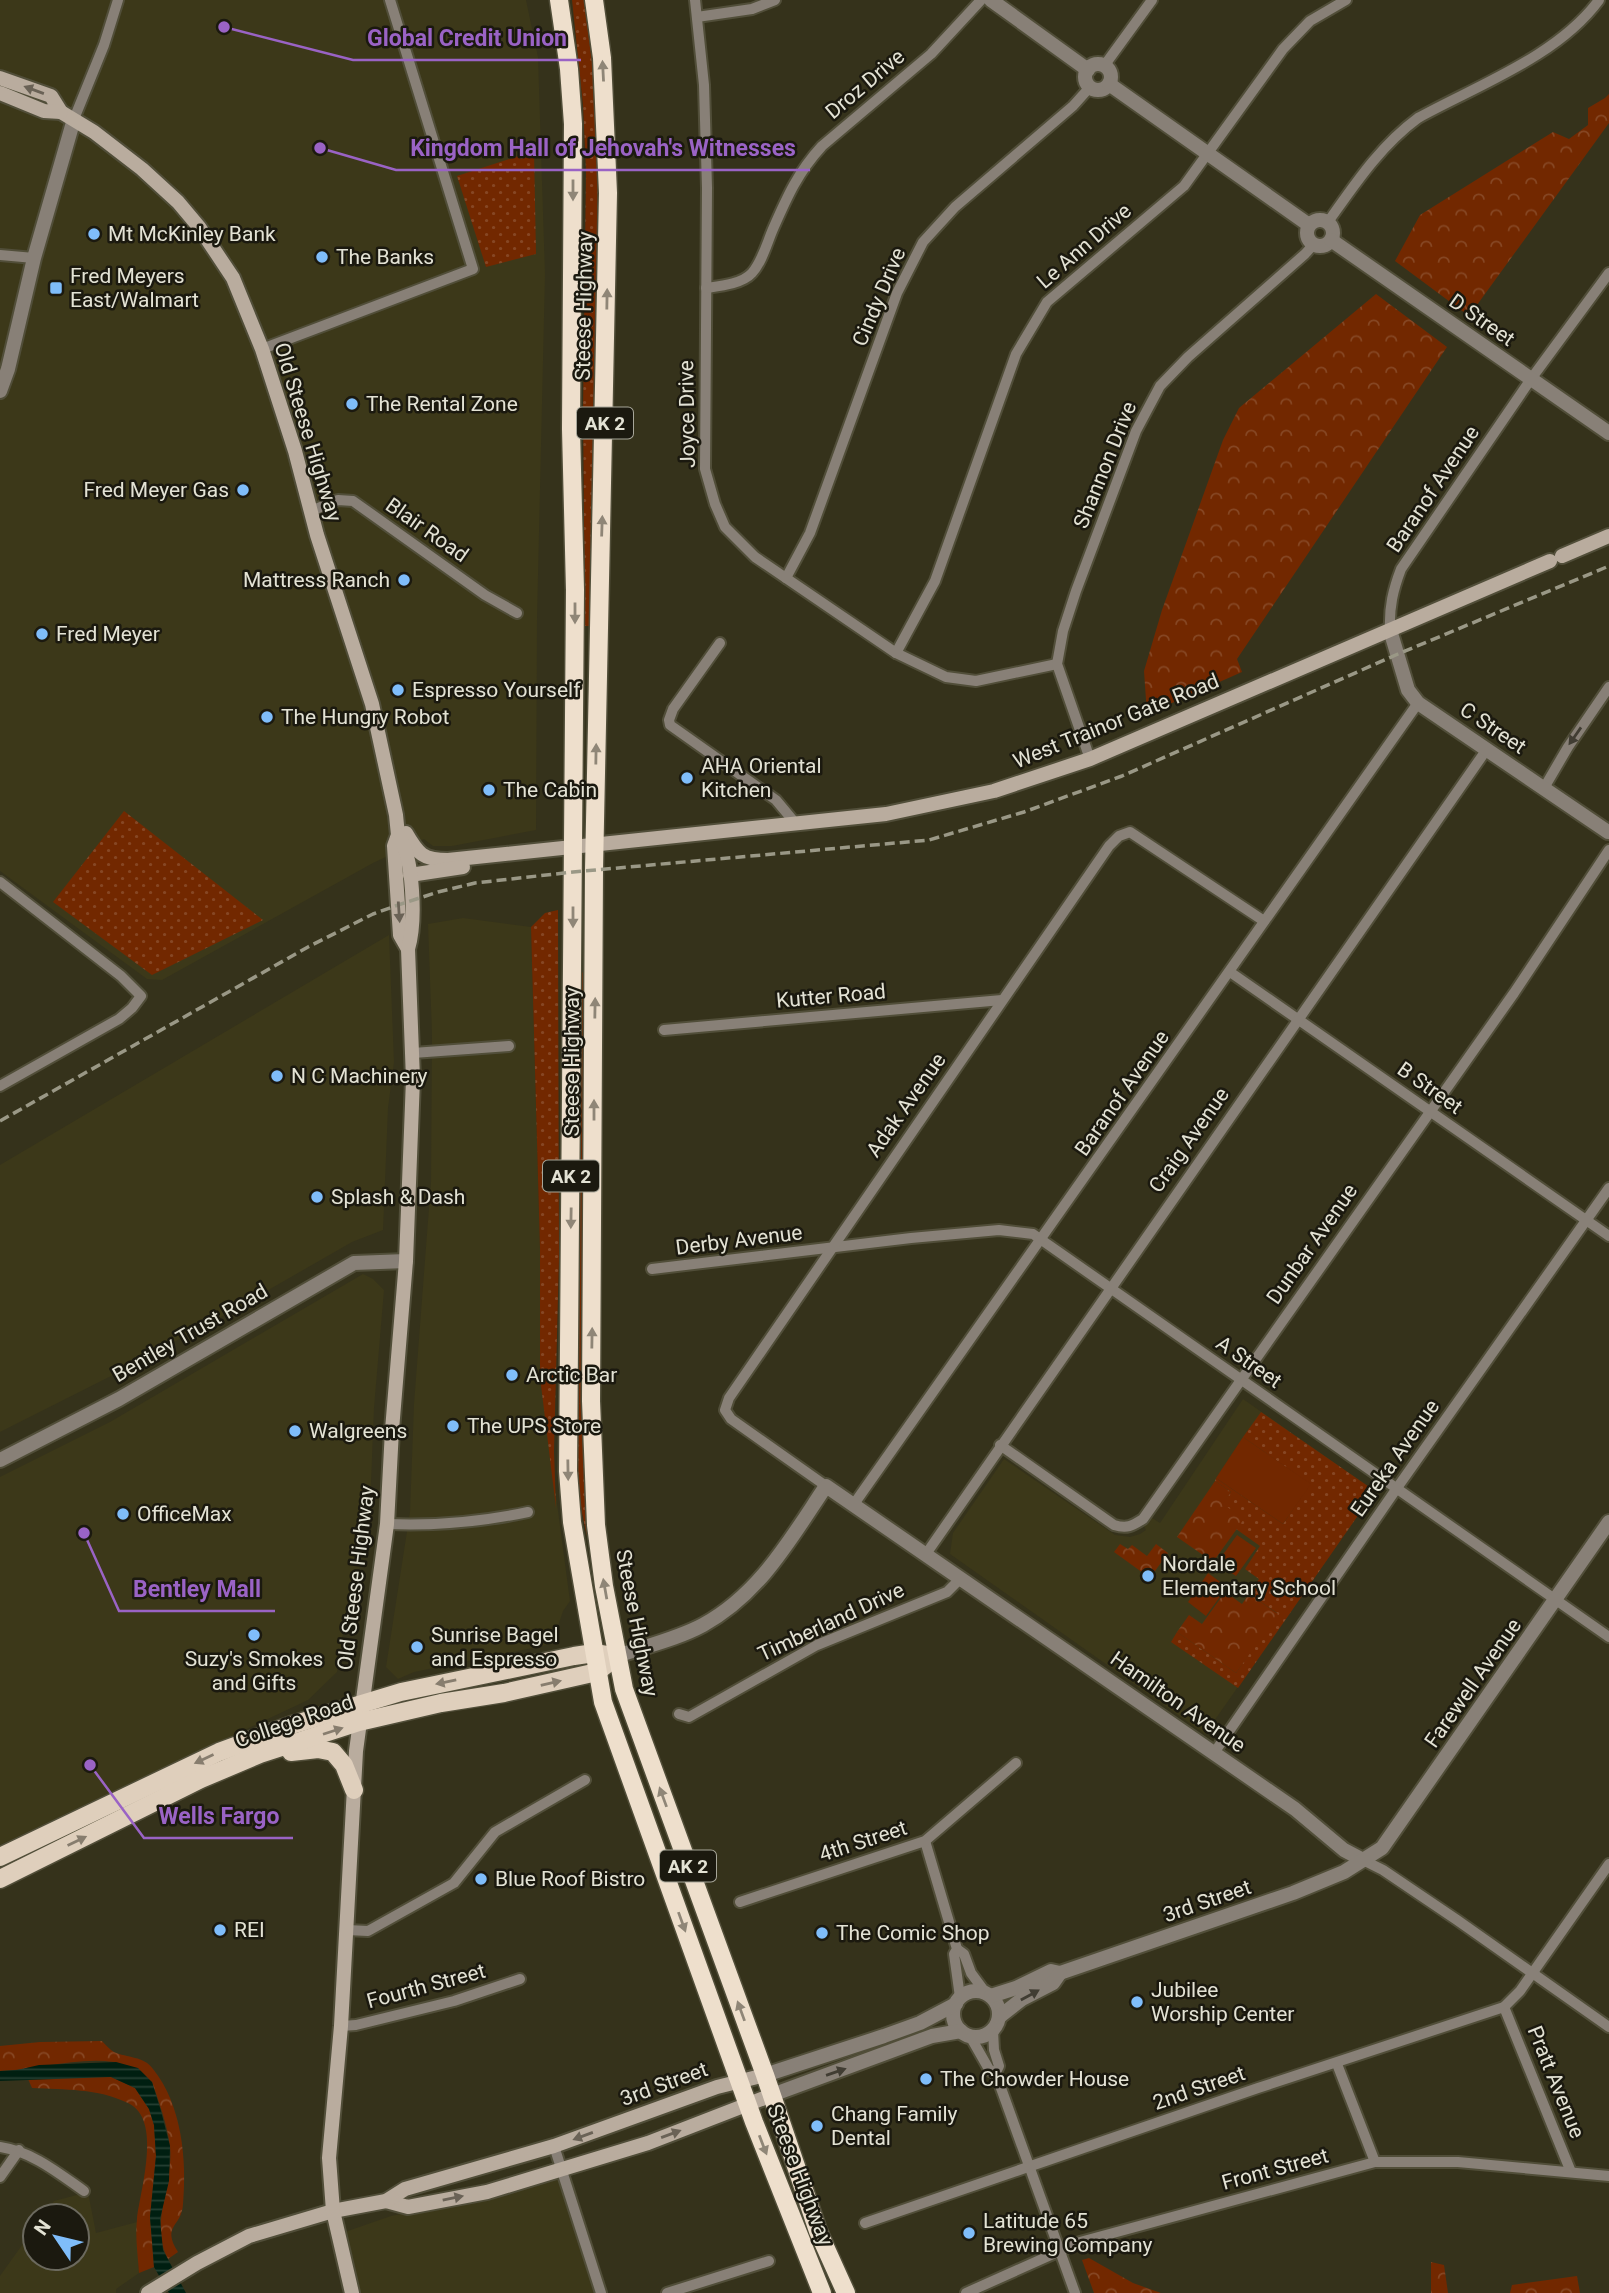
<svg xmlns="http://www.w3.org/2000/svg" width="1609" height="2293" font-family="Roboto,sans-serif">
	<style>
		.built { fill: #3c3819 }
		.grass { fill: url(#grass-dots) }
		.forest { fill: url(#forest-crowns) }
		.pitch { fill: #722800 }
		.water { fill: url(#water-rules) }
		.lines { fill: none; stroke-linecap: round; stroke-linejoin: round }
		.minor-casing { stroke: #514e39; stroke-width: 14 }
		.tertiary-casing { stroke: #514e39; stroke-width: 18 }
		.secondary-casing { stroke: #514e39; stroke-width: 18 }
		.primary-casing { stroke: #514e39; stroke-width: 21 }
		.trunk-casing { stroke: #514e39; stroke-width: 21 }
		.minor { stroke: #888077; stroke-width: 10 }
		.tertiary { stroke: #888077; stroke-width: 14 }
		.secondary { stroke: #b9ac9e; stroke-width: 14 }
		.primary { stroke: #dfcfbc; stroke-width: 18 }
		.trunk { stroke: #eedfcc; stroke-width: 18 }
		.rail { stroke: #9a9886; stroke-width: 3.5; stroke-dasharray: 10 5; stroke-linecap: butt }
		.oneway { fill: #8f8677 }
		.oneway2 { fill: #6a6256 }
		.oneway3 { fill: #413d33 }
		.oneway4 { fill: #877d6e }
		.poi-dot { fill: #7fbdfa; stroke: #1b190f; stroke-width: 2.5 }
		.labels { text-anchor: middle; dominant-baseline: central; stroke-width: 5; stroke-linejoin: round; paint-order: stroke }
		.shield { fill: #1b190f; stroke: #a7a699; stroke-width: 2 }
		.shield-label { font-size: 19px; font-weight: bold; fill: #e3e2d4 }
		.street-label { font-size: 21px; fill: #e3e2d4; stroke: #1b190f }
		.poi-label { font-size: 21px; fill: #e3e2d4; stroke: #1b190f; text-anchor: start }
		.leader { fill: none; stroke: #9a63c5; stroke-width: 2.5 }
		.callout-dot { fill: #9a63c5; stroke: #1b190f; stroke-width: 2.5 }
		.callout-label { font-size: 23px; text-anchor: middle; font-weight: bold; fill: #9a63c5; stroke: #1b190f; stroke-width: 5; stroke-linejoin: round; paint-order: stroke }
	</style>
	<defs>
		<pattern id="grass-dots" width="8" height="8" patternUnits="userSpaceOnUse" patternTransform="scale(1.75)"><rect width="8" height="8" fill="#722800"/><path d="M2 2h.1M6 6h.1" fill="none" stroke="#864724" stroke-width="1.8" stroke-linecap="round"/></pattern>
		<pattern id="forest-crowns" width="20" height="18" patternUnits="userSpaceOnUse" patternTransform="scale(1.75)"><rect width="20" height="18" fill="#722800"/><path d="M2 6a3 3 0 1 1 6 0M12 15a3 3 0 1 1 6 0" fill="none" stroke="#864724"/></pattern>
		<pattern id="water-rules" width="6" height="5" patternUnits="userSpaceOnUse" patternTransform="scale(1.75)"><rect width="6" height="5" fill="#001f11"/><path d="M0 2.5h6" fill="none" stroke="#253f33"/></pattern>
	</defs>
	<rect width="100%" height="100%" fill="#35321b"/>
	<g class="built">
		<path d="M0,0H526L538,57L545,274L537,619L536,830L452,846H433L424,839L373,863L162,980L147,979L0,871Z"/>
		<path d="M463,918L531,927L540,1249V1376L570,1601L563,1611L552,1644L414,1672L398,1679L386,1667L410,1512L414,1404L431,1182L432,1034L428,924Z"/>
		<path d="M389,935L394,1062L388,1108L383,1230L352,1242L237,1308L109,1377L0,1432V1165Z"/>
		<path d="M363,1274L373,1279L384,1290L374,1408L370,1507L358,1578L348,1599L337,1672L308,1700L0,1845V1477L110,1422Z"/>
		<path d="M1243,1399L1375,1491L1205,1734L950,1554L953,1533L1004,1459L1115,1535L1130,1537L1140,1534L1146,1530L1144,1526L1152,1518L1160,1523Z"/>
		<path d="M569,2174L602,2293H352L339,2234L391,2216L484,2198Z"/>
		<path d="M88,2192L96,2233L137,2222L139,2273L116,2289V2293H0V2276L35,2227V2258H77V2216H43L54,2201Z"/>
	</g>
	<g class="grass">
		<path d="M572,0H584L597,101L598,171L591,582L589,626H585L583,412L586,171L583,105Z"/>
		<path d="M534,151L536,254L486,267L457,176Z"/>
		<path d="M124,811L263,920L152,975L53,902Z"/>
		<path d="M558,910L559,1258L554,1451L556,1508L540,1377V1249L531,927L545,913Z"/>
		<path d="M585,972V1467L590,1535L587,1536C570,1469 578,1398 578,1329C578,1210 577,1092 580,973Z"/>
		<path d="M1261,1412L1375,1491L1238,1688L1171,1642L1177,1632L1236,1673L1277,1613L1249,1594L1259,1579L1245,1569L1260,1546L1236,1529L1243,1519L1222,1504L1231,1492L1215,1481L1216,1478L1283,1524L1310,1484L1243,1437Z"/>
	</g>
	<g class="forest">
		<path d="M1609,94V123L1469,316L1395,261L1420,215L1553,132L1569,139L1588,125V108L1605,98Z"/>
		<path d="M1376,294L1447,347L1237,659L1242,672L1147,714L1144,671L1162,610L1199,507L1223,440L1239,408Z"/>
		<path d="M1215,1481L1231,1492L1223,1504L1244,1519L1213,1562L1177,1537Z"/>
		<path d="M1120,1544L1128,1549L1132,1545L1147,1556L1156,1544L1168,1553L1150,1578L1114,1552Z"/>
		<path d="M1225,1592L1242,1604L1249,1594L1278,1614L1236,1673L1177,1632L1189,1615L1202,1624Z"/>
		<path d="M102,2041C106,2045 110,2050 114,2052C127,2058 144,2056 153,2069C182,2105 187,2160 183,2204C182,2227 161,2225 178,2252L168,2259C149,2224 174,2183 170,2146C167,2124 159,2102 152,2082C141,2076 126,2063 114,2062C76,2057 37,2070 0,2071V2046L40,2042Z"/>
		<path d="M83,2076L111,2077L135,2088L149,2109L154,2125L156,2156L150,2217L154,2267L139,2273C138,2256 135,2237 137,2219C140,2191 163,2119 128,2103C97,2088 65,2090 32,2088L28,2079Z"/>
		<path d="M1089,2258L1133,2283L1161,2293H1094L1082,2260Z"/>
		<path d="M1431,2262L1444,2265L1448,2293H1431Z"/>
		<path d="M1577,2276L1580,2293H1510L1512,2285Z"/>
	</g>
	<g class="pitch">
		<path d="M1243,1437L1311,1484L1283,1524L1216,1478Z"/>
		<path d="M1237,1535L1256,1548L1236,1576L1217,1563Z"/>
		<path d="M1208,1573L1227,1587L1206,1616L1188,1602Z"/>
	</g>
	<path class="water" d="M116,2062L138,2068L152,2082L161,2111L170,2146L169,2181L160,2219L163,2250L186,2293H169L154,2267L152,2241L150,2217L156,2156L154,2125L149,2109L135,2088L111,2077L0,2081V2071L17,2070L39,2065Z"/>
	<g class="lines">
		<g class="minor-casing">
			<g id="minor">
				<path d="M695,0L704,85L707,188L705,469L715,504L725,527L755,557L896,653L946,677L976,681L1057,664"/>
				<path d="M697,17L752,9L775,0"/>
				<path d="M1104,66L1152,0"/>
				<path d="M74,119L104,45L118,0"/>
				<path d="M1328,222C1355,184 1380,146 1418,118C1478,85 1558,56 1599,0"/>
				<path d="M0,255L34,258"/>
				<path d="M706,288C720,286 742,284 752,273C762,262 767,243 773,229C787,197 798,172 822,146L931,54L981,0"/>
				<path d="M262,349L473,269L390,0"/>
				<path d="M311,511L338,500L353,501L485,595L517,613"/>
				<path d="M786,578L810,533L897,293L923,242L955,207L1073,106L1090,87"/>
				<path d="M1390,630C1389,607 1393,590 1401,569L1531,379L1609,273"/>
				<path d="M720,643L673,709L669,720L670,725L776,800L796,824"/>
				<path d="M896,653L935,581L1016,354L1047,302L1184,186L1283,49L1310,21L1346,0"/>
				<path d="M1090,759L1057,664L1063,631L1076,591L1136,431L1160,386L1188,357L1305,254L1314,244"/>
				<path d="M1544,788L1568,747L1609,687"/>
				<path d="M0,882L121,976L141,996L132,1008L119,1019L0,1086"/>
				<path d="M1230,972L1609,1236"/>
				<path d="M664,1030L1002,1000"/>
				<path d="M413,1053L509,1046"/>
				<path d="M652,1269L911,1238L999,1230L1033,1234L1609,1637"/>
				<path d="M1000,1445L1114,1525C1127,1529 1132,1526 1143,1519L1514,993L1609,850"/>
				<path d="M826,1486L731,1419L725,1410L729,1398L1109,846L1119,836L1130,832L1264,921"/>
				<path d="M854,1504L1418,703"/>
				<path d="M387,1524C435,1526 481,1522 528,1512"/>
				<path d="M926,1554L1487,749"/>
				<path d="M679,1714L689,1717L817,1645L947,1592L961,1578"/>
				<path d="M1214,1753L1397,1488L1609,1188"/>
				<path d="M925,1841L957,1949L954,1954L960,1997"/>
				<path d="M1363,1860L1383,1870L1457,1920L1609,2027"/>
				<path d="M740,1902L925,1841L1016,1763"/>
				<path d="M347,1930L368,1931L454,1883L495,1832L585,1780"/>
				<path d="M957,1949L964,1954L971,1973L985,1992"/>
				<path d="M1504,2007L1571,2172"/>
				<path d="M341,2026L356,2025L454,2001L520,1979"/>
				<path d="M993,2030L994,2050L999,2066L996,2072L997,2077L1075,2293"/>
				<path d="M970,2036L990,2071L996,2072"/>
				<path d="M1337,2064L1375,2162"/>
				<path d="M554,2146L601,2293"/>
				<path d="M0,2147C33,2152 57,2172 84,2191"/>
				<path d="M0,2177L19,2150"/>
				<path d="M865,2223L1258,2088L1504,2007L1520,1991L1609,1864"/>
				<path d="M667,2293L769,2261"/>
				<path d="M966,2293L1080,2242L1375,2162H1458L1609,2176"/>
			</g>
		</g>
		<g class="tertiary-casing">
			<g id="tertiary">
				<path d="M991,0L1088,70"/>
				<circle cx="1098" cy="77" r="13"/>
				<path d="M1109,84L1309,225"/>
				<circle cx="1320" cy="233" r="13"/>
				<path d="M1331,240L1609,433"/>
				<path d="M0,391L8,369L34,258L74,119"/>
				<path d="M1390,630L1408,690L1418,703L1608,832"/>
				<path d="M0,1460L119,1399L354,1263L406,1261"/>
				<path d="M617,1656C646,1646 677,1639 703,1625C760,1594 791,1538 826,1486L1295,1809L1344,1850L1363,1860"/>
				<circle cx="976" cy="2014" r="23"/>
				<path d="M991,1996L1016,1988L1051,1971L1060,1973L1293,1893L1344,1872L1382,1848L1609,1522"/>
				<path d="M999,2017L1022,1999L1053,1983L1060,1973"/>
				<path d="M765,2075L884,2036L920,2023L956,2004"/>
				<path d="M772,2095L932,2036L961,2031"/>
			</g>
		</g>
		<g class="secondary-casing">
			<g id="secondary">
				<path d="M0,78L51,96L61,112L94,132L142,169L178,202L199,227L233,278L262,349L295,451L317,535L372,704L396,815L398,835L394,846L400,935L408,949"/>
				<path d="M0,93L44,111L61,112"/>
				<path d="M1562,556L1609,536"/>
				<path d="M406,833C418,854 423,860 448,860L886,814L994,791L1090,759L1550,561"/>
				<path d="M410,875L463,867"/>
				<path d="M386,2201L408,2207L487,2192L648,2143L772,2095"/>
				<path d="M148,2293L197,2263L249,2236L333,2211L386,2201L405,2189L554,2146L717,2087L765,2075"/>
				<path d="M352,2293L333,2211L329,2158L341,2026L356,1751L387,1524L392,1430L406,1261L413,1079L408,949C416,922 414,857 398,835"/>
			</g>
		</g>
		<g class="primary-casing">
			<g id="primary">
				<path d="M291,1752L318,1749L333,1752L344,1765L354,1790"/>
				<path d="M0,1857L219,1752L292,1725L401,1692L574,1656L594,1653L607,1655"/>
				<path d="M0,1879L201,1779L260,1754L359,1722L441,1703L504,1693L597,1672L617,1656"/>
			</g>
		</g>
		<g class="trunk-casing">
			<g id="trunk">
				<path d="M559,0L569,69L573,124L571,429L575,590L568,1471L572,1522L603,1702L754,2122L822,2293"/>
				<path d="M594,0L602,58L608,193L594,870L591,1401L596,1525L604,1586L624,1689L765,2075L818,2231L846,2293"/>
			</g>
		</g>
		<use href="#minor" class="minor"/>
		<use href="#tertiary" class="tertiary"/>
		<use href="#secondary" class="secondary"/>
		<use href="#primary" class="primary"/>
		<use href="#trunk" class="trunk"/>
		<path class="rail" d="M0,1121L308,947L373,914L398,905L438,892L475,883L573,872L929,840L1024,812L1122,776L1398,654L1609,566"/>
	</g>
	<defs><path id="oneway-solid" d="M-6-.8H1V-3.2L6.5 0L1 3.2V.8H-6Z" transform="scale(1.75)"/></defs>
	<g class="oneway">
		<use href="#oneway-solid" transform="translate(603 71) rotate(-93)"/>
		<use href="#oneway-solid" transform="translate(573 190) rotate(90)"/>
		<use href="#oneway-solid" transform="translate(607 299) rotate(-89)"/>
		<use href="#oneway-solid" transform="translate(602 526) rotate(-88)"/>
		<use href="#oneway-solid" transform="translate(575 613) rotate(90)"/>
		<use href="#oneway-solid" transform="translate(596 754) rotate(-89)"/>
		<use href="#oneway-solid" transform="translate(573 917) rotate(90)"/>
		<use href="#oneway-solid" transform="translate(595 1008) rotate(-89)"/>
		<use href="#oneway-solid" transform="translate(594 1110) rotate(-90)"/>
		<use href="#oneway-solid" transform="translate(571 1218) rotate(91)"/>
		<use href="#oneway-solid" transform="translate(592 1338) rotate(-89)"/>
		<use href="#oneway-solid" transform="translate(568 1470) rotate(89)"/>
		<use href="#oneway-solid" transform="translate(605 1589) rotate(-100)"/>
		<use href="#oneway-solid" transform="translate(663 1797) rotate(-110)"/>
		<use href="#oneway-solid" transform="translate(682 1922) rotate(70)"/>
		<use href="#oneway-solid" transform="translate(741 2011) rotate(-110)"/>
		<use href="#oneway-solid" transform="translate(763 2145) rotate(69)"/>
	</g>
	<g class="oneway2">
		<use href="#oneway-solid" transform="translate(34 90) rotate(-160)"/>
		<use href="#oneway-solid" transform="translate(399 912) rotate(86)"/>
		<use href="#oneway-solid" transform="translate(671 2134) rotate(-20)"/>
		<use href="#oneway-solid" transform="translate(583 2136) rotate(160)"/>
		<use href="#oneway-solid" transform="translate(453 2198) rotate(-11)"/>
	</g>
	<g class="oneway3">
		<use href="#oneway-solid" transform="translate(1575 736) rotate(125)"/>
		<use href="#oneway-solid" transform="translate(1030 1995) rotate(-29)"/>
		<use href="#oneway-solid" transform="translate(836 2072) rotate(-19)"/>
	</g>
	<g class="oneway4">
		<use href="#oneway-solid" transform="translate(446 1682) rotate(168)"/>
		<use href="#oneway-solid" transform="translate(551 1683) rotate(-13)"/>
		<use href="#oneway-solid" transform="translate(333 1731) rotate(-18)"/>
		<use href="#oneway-solid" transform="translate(204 1759) rotate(155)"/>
		<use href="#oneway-solid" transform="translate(77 1841) rotate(-26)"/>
	</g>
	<g class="poi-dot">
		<circle cx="94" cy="234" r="7"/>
		<circle cx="322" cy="257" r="7"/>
		<rect x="49" y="281" width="14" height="14" rx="3.5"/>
		<circle cx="352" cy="404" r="7"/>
		<circle cx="243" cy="490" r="7"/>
		<circle cx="404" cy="580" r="7"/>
		<circle cx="42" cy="634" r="7"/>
		<circle cx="398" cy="690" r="7"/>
		<circle cx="267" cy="717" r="7"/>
		<circle cx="687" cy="778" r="7"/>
		<circle cx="489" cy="790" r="7"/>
		<circle cx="277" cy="1076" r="7"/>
		<circle cx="317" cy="1197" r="7"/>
		<circle cx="512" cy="1375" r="7"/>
		<circle cx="453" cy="1426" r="7"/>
		<circle cx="295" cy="1431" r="7"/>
		<circle cx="123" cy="1514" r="7"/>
		<circle cx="1148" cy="1576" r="7"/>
		<circle cx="254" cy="1635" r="7"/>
		<circle cx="417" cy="1647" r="7"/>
		<circle cx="481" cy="1879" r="7"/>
		<circle cx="220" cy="1930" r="7"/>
		<circle cx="822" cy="1933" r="7"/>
		<circle cx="1137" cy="2002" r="7"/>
		<circle cx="926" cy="2079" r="7"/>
		<circle cx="817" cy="2126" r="7"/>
		<circle cx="969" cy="2233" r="7"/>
	</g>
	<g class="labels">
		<g class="shield">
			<rect x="577" y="407.5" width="56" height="31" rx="5"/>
			<rect x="543" y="1160.5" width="56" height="31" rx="5"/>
			<rect x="660" y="1850.5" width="56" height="31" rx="5"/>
		</g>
		<g class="shield-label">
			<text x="605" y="423">AK 2</text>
			<text x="571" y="1176">AK 2</text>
			<text x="688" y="1866">AK 2</text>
		</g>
		<g class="street-label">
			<text transform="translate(865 84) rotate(-40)">Droz Drive</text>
			<text transform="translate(1084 246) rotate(-41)">Le Ann Drive</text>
			<text transform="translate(879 297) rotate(-67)">Cindy Drive</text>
			<text transform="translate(584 306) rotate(-89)">Steese Highway</text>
			<text transform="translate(1482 320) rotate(35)">D Street</text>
			<text transform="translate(687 414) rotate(-91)">Joyce Drive</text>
			<text transform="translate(308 432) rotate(73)">Old Steese Highway</text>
			<text transform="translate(1105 465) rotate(-68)">Shannon Drive</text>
			<text transform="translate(1433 489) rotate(-56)">Baranof Avenue</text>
			<text transform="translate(427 530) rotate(35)">Blair Road</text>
			<text transform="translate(1116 721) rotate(-22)">West Trainor Gate Road</text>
			<text transform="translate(1493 728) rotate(34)">C Street</text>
			<text transform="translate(831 996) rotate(-5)">Kutter Road</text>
			<text transform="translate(572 1062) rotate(-90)">Steese Highway</text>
			<text transform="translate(1430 1088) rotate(35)">B Street</text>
			<text transform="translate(1122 1093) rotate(-55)">Baranof Avenue</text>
			<text transform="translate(906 1105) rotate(-55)">Adak Avenue</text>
			<text transform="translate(1189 1140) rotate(-55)">Craig Avenue</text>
			<text transform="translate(739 1240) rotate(-7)">Derby Avenue</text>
			<text transform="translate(1312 1244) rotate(-55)">Dunbar Avenue</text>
			<text transform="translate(190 1333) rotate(-30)">Bentley Trust Road</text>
			<text transform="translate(1249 1362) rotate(35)">A Street</text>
			<text transform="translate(1395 1458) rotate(-55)">Eureka Avenue</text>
			<text transform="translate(356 1578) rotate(-83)">Old Steese Highway</text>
			<text transform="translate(831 1622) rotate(-25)">Timberland Drive</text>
			<text transform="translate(637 1623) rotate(79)">Steese Highway</text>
			<text transform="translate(1473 1683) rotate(-55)">Farewell Avenue</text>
			<text transform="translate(1178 1702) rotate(35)">Hamilton Avenue</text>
			<text transform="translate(294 1721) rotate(-19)">College Road</text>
			<text transform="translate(863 1841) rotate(-18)">4th Street</text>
			<text transform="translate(1207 1901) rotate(-19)">3rd Street</text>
			<text transform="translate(426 1986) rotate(-15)">Fourth Street</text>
			<text transform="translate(1556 2082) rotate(68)">Pratt Avenue</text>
			<text transform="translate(664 2084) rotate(-20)">3rd Street</text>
			<text transform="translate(1199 2088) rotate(-19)">2nd Street</text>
			<text transform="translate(1275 2169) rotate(-15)">Front Street</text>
			<text transform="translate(800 2175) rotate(69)">Steese Highway</text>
		</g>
		<g class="poi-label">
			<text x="108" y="234">Mt McKinley Bank</text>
			<text x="336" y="257">The Banks</text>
			<text x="70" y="276">Fred Meyers<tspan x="70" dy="24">East/Walmart</tspan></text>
			<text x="366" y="404">The Rental Zone</text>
			<text x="229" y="490" text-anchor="end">Fred Meyer Gas</text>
			<text x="390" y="580" text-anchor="end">Mattress Ranch</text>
			<text x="56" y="634">Fred Meyer</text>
			<text x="412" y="690">Espresso Yourself</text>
			<text x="281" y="717">The Hungry Robot</text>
			<text x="701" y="766">AHA Oriental<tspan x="701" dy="24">Kitchen</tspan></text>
			<text x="503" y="790">The Cabin</text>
			<text x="291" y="1076">N C Machinery</text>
			<text x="331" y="1197">Splash &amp; Dash</text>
			<text x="526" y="1375">Arctic Bar</text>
			<text x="467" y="1426">The UPS Store</text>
			<text x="309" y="1431">Walgreens</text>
			<text x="137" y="1514">OfficeMax</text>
			<text x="1162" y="1564">Nordale<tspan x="1162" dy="24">Elementary School</tspan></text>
			<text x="431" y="1635">Sunrise Bagel<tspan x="431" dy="24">and Espresso</tspan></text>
			<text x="254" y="1659" text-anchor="middle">Suzy's Smokes<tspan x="254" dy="24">and Gifts</tspan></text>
			<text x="495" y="1879">Blue Roof Bistro</text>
			<text x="234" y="1930">REI</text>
			<text x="836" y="1933">The Comic Shop</text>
			<text x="1151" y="1990">Jubilee<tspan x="1151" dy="24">Worship Center</tspan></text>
			<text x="940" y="2079">The Chowder House</text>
			<text x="831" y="2114">Chang Family<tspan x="831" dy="24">Dental</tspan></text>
			<text x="983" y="2221">Latitude 65<tspan x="983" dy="24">Brewing Company</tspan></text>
		</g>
	</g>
	<path class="leader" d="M224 27L353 60H581M320 148L396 170H810M84 1533L119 1611H275M90 1765L144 1838H293"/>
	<g class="callout-dot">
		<circle cx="224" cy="27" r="7"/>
		<circle cx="320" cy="148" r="7"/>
		<circle cx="84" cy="1533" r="7"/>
		<circle cx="90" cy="1765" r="7"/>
	</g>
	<g class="callout-label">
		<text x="467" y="46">Global Credit Union</text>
		<text x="603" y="156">Kingdom Hall of Jehovah's Witnesses</text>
		<text x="197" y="1597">Bentley Mall</text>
		<text x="219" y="1824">Wells Fargo</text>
	</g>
	<g transform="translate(56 2237) rotate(305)"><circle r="33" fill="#1b190f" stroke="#6b695e" stroke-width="2"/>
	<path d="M0-5L12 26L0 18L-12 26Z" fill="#7fbdfa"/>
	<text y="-10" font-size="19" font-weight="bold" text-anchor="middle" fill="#e3e2d4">N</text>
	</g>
</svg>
